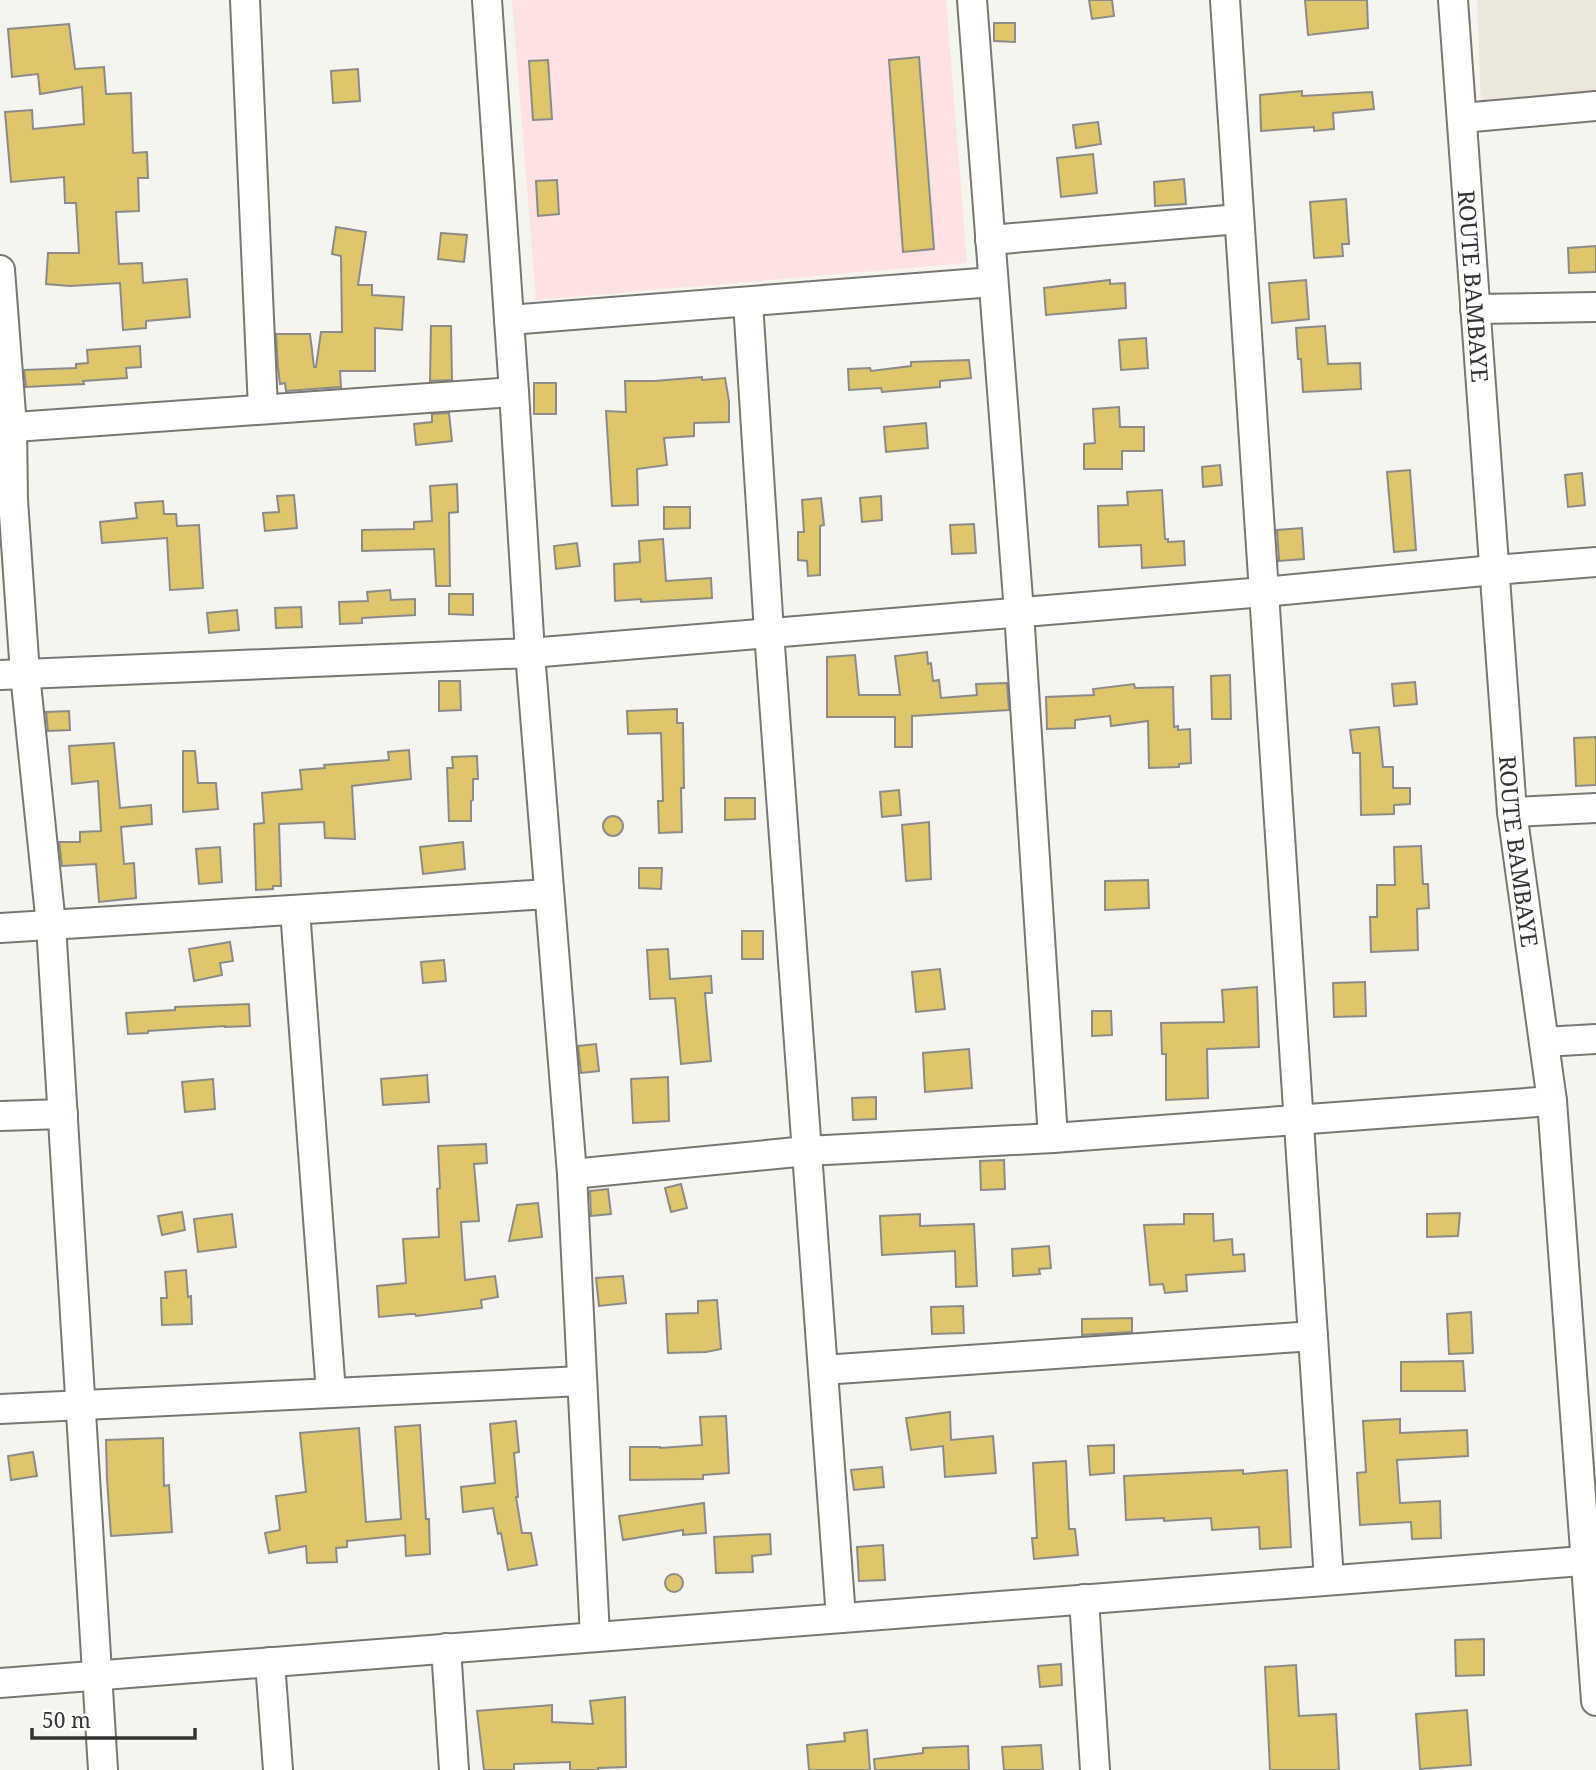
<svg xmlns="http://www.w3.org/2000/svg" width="1596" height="1770" font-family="'Noto Serif',serif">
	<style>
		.built { fill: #ece9dc }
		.education { fill: #fde2e1 }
		.building { fill: #ddc66c; stroke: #8c8b87; stroke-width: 2 }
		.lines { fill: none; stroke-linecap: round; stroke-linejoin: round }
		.minor-casing { stroke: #777671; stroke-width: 32 }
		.minor { stroke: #fff; stroke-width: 28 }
		.labels { text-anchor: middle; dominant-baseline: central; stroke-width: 5; stroke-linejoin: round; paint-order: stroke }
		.street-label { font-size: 23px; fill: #333331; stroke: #fff }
	</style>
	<rect width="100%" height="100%" fill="#f5f4ee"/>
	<path class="built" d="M1477,0H1596V94L1481,107Z"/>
	<path class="education" d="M512,0H946L967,263L536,300Z"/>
	<g class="building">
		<path d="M1089,0H1112L1114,16L1092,19Z"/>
		<path d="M1305,0H1367L1368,28L1308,35Z"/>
		<path d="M994,23H1015V42L994,41Z"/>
		<path d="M69,24L75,69L104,67L106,94L131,93L133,153L147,152L148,178H138L139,211L116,212L119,264L142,263L143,283L187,279L190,317L146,321V328L123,330L120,283L70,286L46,284L48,253H79L76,203H65L64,177L11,182L5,112L32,110L33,129L84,124L82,87L40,94L38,74L12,77L8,29Z"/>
		<path d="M919,57L934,249L903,252L889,60Z"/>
		<path d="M548,60L552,119L533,120L529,61Z"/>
		<path d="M358,69L360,101L333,103L331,71Z"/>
		<path d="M1302,91V96L1372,92L1374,109L1333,113L1334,129L1314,131V127L1261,131L1260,95Z"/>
		<path d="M1098,122L1101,144L1076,148L1073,125Z"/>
		<path d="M1093,154L1097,193L1061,197L1057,158Z"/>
		<path d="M1184,179L1186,204L1155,206L1154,182Z"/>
		<path d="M557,180L559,214L538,216L536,181Z"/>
		<path d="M1346,199L1349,244H1342L1343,256L1314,258L1310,202Z"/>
		<path d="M336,227L366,232L358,285H372V295L404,297L402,330L375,328V371H340L341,387L286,391L285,383L280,384L278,368L276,334H310L314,367H316L321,332H342L341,256L332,254Z"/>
		<path d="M441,233L467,235L464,262L438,259Z"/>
		<path d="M1596,246V272L1569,273L1568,248Z"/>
		<path d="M1110,280V284L1125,283L1126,308L1046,315L1044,288Z"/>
		<path d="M1306,280L1309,319L1272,323L1269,283Z"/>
		<path d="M431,326H451L452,380L430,381Z"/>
		<path d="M1325,326L1328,364L1360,363L1361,389L1303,392L1301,359H1298L1296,328Z"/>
		<path d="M1146,338L1148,368L1121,370L1119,340Z"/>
		<path d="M140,346L141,367L126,368L127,378L83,381L84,384L26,387L24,370L76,368V364L88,363L87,350Z"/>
		<path d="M969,360L971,378L940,381V387L882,392L881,388L849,390L848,369L870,368L871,371L911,366V362Z"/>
		<path d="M702,377V380L725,378L729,401V422L694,423V436L664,438L667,465L637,469L638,505L612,506L606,411L626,412L625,381H654Z"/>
		<rect x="534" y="383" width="22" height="31"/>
		<path d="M1119,407L1120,427H1144V451H1122V469H1084V444L1095,443L1093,409Z"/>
		<path d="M449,413L452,441L416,445L414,424L432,422V414Z"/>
		<path d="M926,423L928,448L886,452L884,427Z"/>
		<path d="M1220,465L1222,485L1203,487L1202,467Z"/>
		<path d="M1410,470L1416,550L1394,552L1387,472Z"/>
		<path d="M1582,473L1585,505L1568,507L1565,475Z"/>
		<path d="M457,484L458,512L449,513L450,586H436L434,549L362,551V530L414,529V522L432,521L430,486Z"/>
		<path d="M1162,490L1165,539H1168V542L1184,541L1185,565L1142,568L1141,545L1099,547L1098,506L1128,505L1127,492Z"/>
		<path d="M294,495L297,528L265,531L263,513L279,512L277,496Z"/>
		<path d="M881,496L882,520L862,522L860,498Z"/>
		<path d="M821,498L824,525L820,526V575L808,576L807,561L798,560V532H804L802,500Z"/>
		<path d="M163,501L164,514H176L177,526L199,525L203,588L170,590L167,538L102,543L100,522L137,518L135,503Z"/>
		<path d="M664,507H690V528L664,529Z"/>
		<path d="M974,524L976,553L952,554L950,525Z"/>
		<path d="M1302,528L1304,559L1279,561L1277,530Z"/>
		<path d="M663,539L666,581L711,578L712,598L641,602V599L615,601L614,564L640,562L639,541Z"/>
		<path d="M577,543L580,566L556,569L554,546Z"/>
		<path d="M390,590L391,600L415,599V615L362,618V623L340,624L339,602L368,601L367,592Z"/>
		<path d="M449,594H473V615L449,614Z"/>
		<path d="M301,607L302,627L276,628L275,608Z"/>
		<path d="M237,610L239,630L209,633L207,613Z"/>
		<path d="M927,652L928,664L931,663L933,681L939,680L941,698L977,695L976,684L1007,683L1009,710L912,716V747H895V717H827V657L855,655L859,695H900L895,656Z"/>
		<path d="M1230,675L1231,719H1212L1211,676Z"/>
		<path d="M439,681H460L461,710L439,711Z"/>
		<path d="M1415,682L1417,704L1394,706L1392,684Z"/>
		<path d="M1134,684L1135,688L1173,687L1174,727L1178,726V730L1190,729L1191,763L1179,764V767L1149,768L1148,721L1111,726L1110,716L1075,720V728L1047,729L1046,697L1094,695L1093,689Z"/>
		<path d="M677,709V723H683L684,788H681L682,832L659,833L658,801H663L661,733L628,734L627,711Z"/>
		<path d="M69,711L70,730L48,731L46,712Z"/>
		<path d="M1379,727L1383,767H1393V788H1410V804L1394,805V814L1361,815L1360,753H1353L1350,730Z"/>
		<path d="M1596,737V785L1576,786L1574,738Z"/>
		<path d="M114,743L120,808L151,805L152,824L121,827L124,864L134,863L136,898L99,902L96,864L62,866L59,842H80V832L101,831L98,781L72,784L69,746Z"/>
		<path d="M409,750L411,779L352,786L355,839L325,838L324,822L279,824L281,886H273V889L256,890L254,824L264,823L262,793L302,789L300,770L325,768L324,765L389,760L388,752Z"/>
		<path d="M183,751H195L198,783H216L218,809L183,812Z"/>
		<path d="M477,756L478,779H473V800L471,801V821H449L447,768H453L452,757Z"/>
		<path d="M899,790L901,815L882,817L880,792Z"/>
		<path d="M725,798H755V819L725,820Z"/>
		<circle cx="613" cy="826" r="10"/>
		<path d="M929,822L931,879L906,881L902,825Z"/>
		<path d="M463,842L465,869L423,874L420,847Z"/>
		<path d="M1421,846L1423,884H1428L1429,908L1417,909L1418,950L1371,952L1370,917H1377V885H1395L1394,847Z"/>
		<path d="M220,847L222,882L199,884L196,849Z"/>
		<path d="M639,868H662L661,889L639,888Z"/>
		<path d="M1148,880L1149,908L1105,910V881Z"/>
		<rect x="742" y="931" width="21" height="28"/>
		<path d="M230,942L233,961L220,963L222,975L194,981L189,949Z"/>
		<path d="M668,949L670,979L711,976L712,993H705L711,1061L681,1064L675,998L650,999L647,950Z"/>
		<path d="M444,960L446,981L423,983L421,962Z"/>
		<path d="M940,969L945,1009L916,1012L912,972Z"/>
		<path d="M1365,982L1366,1016L1334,1017L1333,983Z"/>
		<path d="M1257,987L1259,1047L1207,1049L1208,1098L1166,1100V1054H1162L1161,1023L1224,1022L1222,990Z"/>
		<path d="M249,1004L250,1026L225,1027V1026L148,1031V1033L128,1034L126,1013L175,1010V1007Z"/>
		<path d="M1092,1011H1111L1112,1035L1092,1036Z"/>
		<path d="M596,1044L599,1071L581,1073L578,1046Z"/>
		<path d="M969,1049L972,1088L925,1092L923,1053Z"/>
		<path d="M427,1075L429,1102L383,1105L381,1079Z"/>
		<path d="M668,1077L669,1121L633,1123L631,1079Z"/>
		<path d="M213,1079L215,1109L185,1112L182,1082Z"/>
		<path d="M876,1097V1119L853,1120L852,1098Z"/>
		<path d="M486,1144L487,1163L474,1164L479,1221L461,1222L465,1280L495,1276L498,1297L481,1300L482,1308L416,1316L415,1314H411L379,1317L377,1286L406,1283L403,1239L439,1237L437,1189L440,1188L438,1146Z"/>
		<path d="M1004,1160L1005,1189L981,1190L980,1161Z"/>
		<path d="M681,1184L687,1208L671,1212L665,1188Z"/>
		<path d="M608,1189L611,1214L591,1216L590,1191Z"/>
		<path d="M538,1203L542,1237L509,1241L517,1205Z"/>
		<path d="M182,1212L185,1230L162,1235L158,1216Z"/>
		<path d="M1460,1213L1458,1236L1427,1237V1214Z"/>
		<path d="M232,1214L236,1247L198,1252L194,1219Z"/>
		<path d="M920,1214V1226L974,1224L977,1286L956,1287L955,1251L882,1255L880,1216Z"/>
		<path d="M1184,1214H1213L1214,1241L1232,1239L1233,1255L1244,1254L1245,1271L1186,1275L1187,1291L1165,1293L1163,1284L1150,1285L1144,1225L1184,1224Z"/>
		<path d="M1049,1246L1051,1268L1039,1269L1040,1274L1013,1276L1012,1249Z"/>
		<path d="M186,1270L188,1297L191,1296L192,1324L162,1325L161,1298H167L165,1272Z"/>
		<path d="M623,1276L626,1303L599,1306L596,1278Z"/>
		<path d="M717,1300L721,1349L706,1352L668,1353L666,1314L698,1313V1301Z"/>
		<path d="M963,1306L964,1333L932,1334L931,1307Z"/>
		<path d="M1471,1312L1473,1353L1449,1354L1447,1314Z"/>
		<path d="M1132,1318V1332L1082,1335V1319Z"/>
		<path d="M1463,1361L1465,1391H1401V1362Z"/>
		<path d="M950,1412L951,1440L993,1436L996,1473L945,1477L943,1446L911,1450L906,1418Z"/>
		<path d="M726,1416L729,1473L703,1475V1479L630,1480V1447H660V1448L702,1445L700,1417Z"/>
		<path d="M1400,1419V1433L1467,1430L1468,1456L1397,1460L1400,1503L1440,1501L1441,1538L1412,1539L1411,1522L1360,1525L1357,1473L1366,1472L1363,1421Z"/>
		<path d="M516,1421L519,1452L514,1453L518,1497H516L522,1533H531L537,1565L508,1570L501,1533L498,1534L493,1508L463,1512L461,1487L495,1483L490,1424Z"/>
		<path d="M420,1425L426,1519H429L430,1554L406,1556L405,1535L347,1541V1547L336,1548L337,1562L307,1563L306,1546L269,1553L265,1533L280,1530L276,1496L306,1492L300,1433L359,1428L366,1522L401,1519L395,1427Z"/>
		<path d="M163,1438L164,1486L169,1485L172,1532L111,1536L107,1479L106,1440Z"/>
		<path d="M1114,1445V1473L1090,1475L1088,1446Z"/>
		<path d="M33,1452L37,1476L11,1480L8,1456Z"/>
		<path d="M1066,1461L1069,1529H1075L1078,1555L1034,1559L1032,1538H1037L1033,1463Z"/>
		<path d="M882,1467L884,1487L854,1490L851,1470Z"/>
		<path d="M1243,1470V1474L1287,1470L1291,1547L1260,1549L1259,1527L1212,1530L1211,1518L1164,1521V1518L1126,1520L1124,1476Z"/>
		<path d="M704,1503L706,1533L683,1535V1530L623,1540L619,1516Z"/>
		<path d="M770,1534L771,1554L752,1556L753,1572L716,1573L714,1537Z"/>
		<path d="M883,1545L885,1580L859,1581L857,1547Z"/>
		<circle cx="674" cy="1583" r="9"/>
		<path d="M1484,1639V1675L1456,1676L1455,1640Z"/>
		<path d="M1061,1664L1062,1685L1040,1687L1038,1666Z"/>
		<path d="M1296,1665L1299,1716L1336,1714L1339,1770H1270L1265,1667Z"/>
		<path d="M625,1697L626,1767L598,1768V1770H570V1762L514,1764V1770H484L477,1711L552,1705V1722L593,1724L590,1701Z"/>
		<path d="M1467,1710L1471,1765L1420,1769L1416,1714Z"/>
		<path d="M867,1730L870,1770H809L807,1745L845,1741L844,1733Z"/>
		<path d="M1041,1745L1043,1770H1004L1002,1747Z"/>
		<path d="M968,1746L969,1770H875L874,1759L923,1753V1748Z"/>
	</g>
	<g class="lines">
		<g class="minor-casing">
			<g id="minor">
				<path d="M245,0L263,409"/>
				<path d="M487,0L514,392L530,653L572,1174L595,1637"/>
				<path d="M972,0L1019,612L1053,1138"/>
				<path d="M1225,0L1329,1580"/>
				<path id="s1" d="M1453,0L1512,812L1552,1101L1596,1701"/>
				<path d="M1462,118L1596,106"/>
				<path d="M990,240L1239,219"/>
				<path d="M0,270L12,427L13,500L25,674L51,925L103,1770"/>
				<path d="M748,302L769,632L841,1618"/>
				<path d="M1475,309L1596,307"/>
				<path d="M509,320L993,282"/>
				<path d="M0,428L514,392"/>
				<path d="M0,675L530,653L1264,592L1494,570L1596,562"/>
				<path d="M1512,812L1596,808"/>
				<path d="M295,910L331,1393"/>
				<path d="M0,928L549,894"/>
				<path d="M1544,1042L1596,1039"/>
				<path d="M0,1116L63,1114"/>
				<path d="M572,1174L807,1151L1053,1138L1552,1101"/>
				<path d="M823,1370L1313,1336"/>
				<path d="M0,1409L582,1381"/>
				<path d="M1084,1599L1095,1770"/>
				<path d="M446,1648L454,1770"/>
				<path d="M270,1662L278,1770"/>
				<path d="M0,1683L1596,1560"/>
			</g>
		</g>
		<use href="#minor" class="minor"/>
	</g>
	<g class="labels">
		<g class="street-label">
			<text stroke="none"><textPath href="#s1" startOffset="287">ROUTE BAMBAYE</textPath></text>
			<text stroke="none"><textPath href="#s1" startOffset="854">ROUTE BAMBAYE</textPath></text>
		</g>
	</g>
	<path d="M32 1728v10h163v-10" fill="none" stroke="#333331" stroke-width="3.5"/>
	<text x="42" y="1728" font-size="21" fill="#333331" stroke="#ffffff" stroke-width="5" paint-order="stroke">50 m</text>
</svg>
